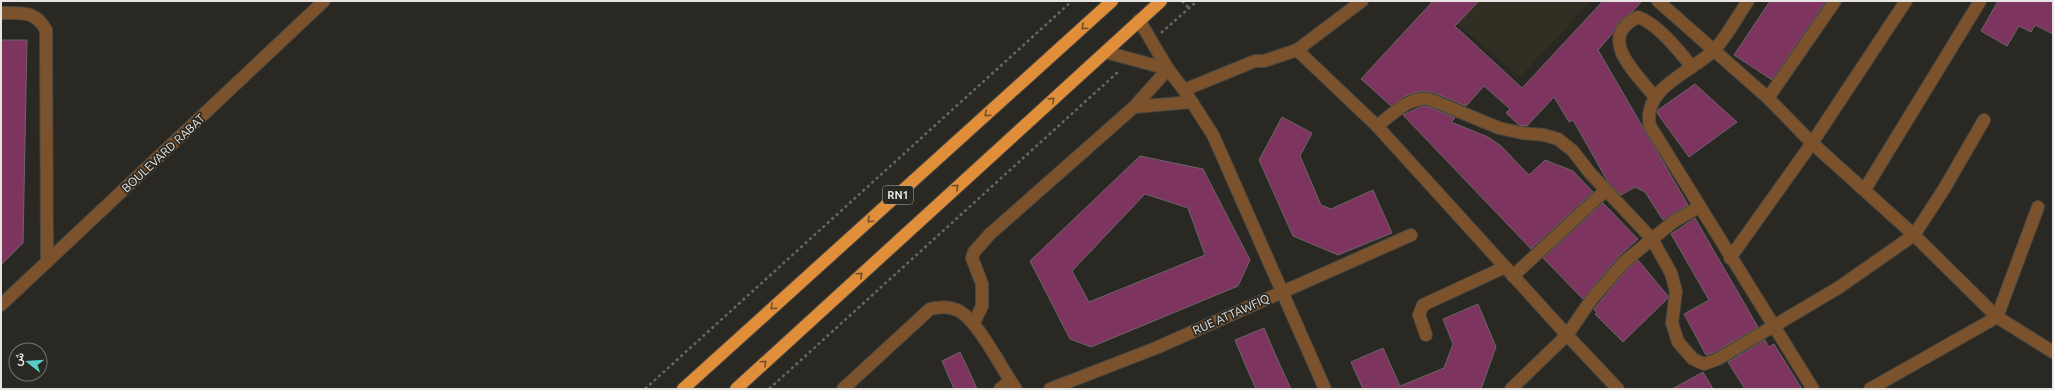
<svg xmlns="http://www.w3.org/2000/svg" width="2054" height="390" font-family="Ubuntu,Vazirmatn,sans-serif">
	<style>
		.built { fill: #312f23 }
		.building { fill: #7d355f; stroke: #6b6468; fill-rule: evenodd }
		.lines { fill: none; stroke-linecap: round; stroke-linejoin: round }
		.minor-casing { stroke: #474641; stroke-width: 14 }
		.highway-casing { stroke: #474641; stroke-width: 14 }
		.path { stroke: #686762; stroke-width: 2.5; stroke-dasharray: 3 3; stroke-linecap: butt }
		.minor { stroke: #7b522b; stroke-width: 12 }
		.highway { stroke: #e18e3b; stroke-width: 12 }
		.oneway { stroke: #73512c }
		.labels { text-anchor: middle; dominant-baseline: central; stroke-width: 3.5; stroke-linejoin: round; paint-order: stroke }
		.shield { fill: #292822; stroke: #adaca8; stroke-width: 1 }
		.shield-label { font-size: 11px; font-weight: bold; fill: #e6e5e1 }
		.street-label { font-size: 12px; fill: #e6e5e1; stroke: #292822 }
	</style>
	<rect width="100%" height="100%" fill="#292822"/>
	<path class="built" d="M1430,1H1591L1520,77Z"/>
	<g class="building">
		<path d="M1433,1H1479L1455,26L1522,88L1603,1H1642L1632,12L1619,21L1613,33L1598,50L1688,205L1663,220L1645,192L1635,187L1621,195L1608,182L1573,120L1569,122L1554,97L1527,126L1519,125L1506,113L1510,109L1484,86L1466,106L1432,92L1422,91L1405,96L1391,106L1361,79Z"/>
		<path d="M1770,1H1826L1772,80L1734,55Z"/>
		<path d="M1998,1H2053V34L2035,25L2031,32L2019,26L2007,46L1981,31Z"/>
		<path d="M1,40H27L23,243L1,265Z"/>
		<path d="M1695,84L1737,122L1689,157L1657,113L1658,110Z"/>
		<path d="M1422,106H1427L1455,118L1451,122L1488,137L1501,146L1529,175L1545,160L1573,171L1593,192L1531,249L1403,115Z"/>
		<path d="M1282,117L1312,133L1300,156L1321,205L1331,209L1373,190L1392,233L1338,255L1293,236L1259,160Z"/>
		<path d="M1140,156L1203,169L1250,260L1238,286L1091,347L1070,339L1030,261ZM1145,194L1188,208L1205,255L1089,302L1072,271Z"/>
		<path d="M1603,203L1638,239L1618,257L1583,299L1543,258Z"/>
		<path d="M1695,218L1758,327L1715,352L1706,355L1684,314L1709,300L1671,234Z"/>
		<path d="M1638,260L1668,296L1667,299L1623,342L1595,314L1597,313L1594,309L1629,267Z"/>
		<path d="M1478,304L1496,347L1481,389H1363L1351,362L1383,348L1400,386L1444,368L1453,344L1443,319Z"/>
		<path d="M1264,328L1276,356L1291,389H1256L1247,369L1235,340Z"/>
		<path d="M1765,340L1769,347L1774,344L1802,389H1745L1728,362Z"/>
		<path d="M960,352L970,373L977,389H954L942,361Z"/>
		<path d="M1703,372L1713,389H1672Z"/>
	</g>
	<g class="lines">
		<g class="minor-casing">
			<g id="minor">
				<path d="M1658,1L1768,98L1812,143L1914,235L1997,317L2053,352"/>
				<path d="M1748,1C1738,15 1725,40 1713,51C1691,72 1641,89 1650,126L1813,389"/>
				<path d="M1,13C21,13 35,10 46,30L47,262"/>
				<path d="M1139,20L1168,69L1184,90L1213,135L1325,389"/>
				<path d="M1297,50L1377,126L1567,335L1618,389"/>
				<path d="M1105,52L1168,69"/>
				<path d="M1184,90L1255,61H1264L1297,50L1362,1"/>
				<path d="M1655,97C1637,74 1595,38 1638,17C1658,24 1679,51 1692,67"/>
				<path d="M1768,98L1835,1"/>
				<path d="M1134,107L1192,102"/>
				<path d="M1377,126C1392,115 1409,96 1429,99L1499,128L1522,133L1544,135L1558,139L1573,151L1590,173L1652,239L1671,273L1676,291L1672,323L1678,342L1693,359L1704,364L1718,359L1838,288L1914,235L1944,189L1984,120"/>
				<path d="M1865,189L1980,1"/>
				<path d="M1730,258L1812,143L1906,1"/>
				<path d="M1513,276L1606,190"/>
				<path d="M1,305L324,1"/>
				<path d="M974,323L982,306V284L972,258L974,252L990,234L1134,107L1168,69"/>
				<path d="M1426,335L1419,315L1423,305L1505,267"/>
				<path d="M843,389L930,309C940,307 948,306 957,310C977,318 1002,370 1016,389"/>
				<path d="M1000,389L1010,381"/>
				<path d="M1050,389L1156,348L1411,235"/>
				<path d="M1511,389L1567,335L1591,300L1624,262L1673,222L1699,207"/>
				<path d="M1870,389L1997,317L2038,207"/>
			</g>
		</g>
		<g class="highway-casing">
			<g id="highway">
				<path d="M683,389L1112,1"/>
				<path d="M736,389L1161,1"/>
			</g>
		</g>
		<g class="path">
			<path d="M1182,1L1189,8"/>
			<path d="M1161,33L1197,1"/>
			<path d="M645,389L1072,1"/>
			<path d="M769,389L1119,71"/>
		</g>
		<use href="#minor" class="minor"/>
		<use href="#highway" class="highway"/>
	</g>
	<defs><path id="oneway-chevron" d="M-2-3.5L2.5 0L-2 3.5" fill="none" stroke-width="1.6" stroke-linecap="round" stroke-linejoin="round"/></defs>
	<g class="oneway">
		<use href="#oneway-chevron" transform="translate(1084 27) rotate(138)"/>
		<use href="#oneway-chevron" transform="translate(1052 100) rotate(-42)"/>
		<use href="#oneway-chevron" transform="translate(987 114) rotate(138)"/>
		<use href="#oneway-chevron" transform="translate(956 187) rotate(-42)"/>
		<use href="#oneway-chevron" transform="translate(870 220) rotate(138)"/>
		<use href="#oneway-chevron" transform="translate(860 275) rotate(-42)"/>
		<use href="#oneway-chevron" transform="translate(773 307) rotate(138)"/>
		<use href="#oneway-chevron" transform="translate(764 363) rotate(-42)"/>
	</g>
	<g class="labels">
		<rect class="shield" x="883" y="186" width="30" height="18" rx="3"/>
		<g class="shield-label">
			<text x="898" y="195">RN1</text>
		</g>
		<g class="street-label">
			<text transform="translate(163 153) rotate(-43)">BOULEVARD RABAT</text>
			<text transform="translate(1231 314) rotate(-24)">RUE ATTAWFIQ</text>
		</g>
	</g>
	<rect width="2054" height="390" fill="none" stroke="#e6e5e1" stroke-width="4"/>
	<g transform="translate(28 362) rotate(287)"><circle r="19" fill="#292822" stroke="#75746e"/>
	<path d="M0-3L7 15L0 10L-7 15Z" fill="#55cec5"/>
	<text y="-6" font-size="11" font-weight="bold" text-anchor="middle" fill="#e6e5e1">ش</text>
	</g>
</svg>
